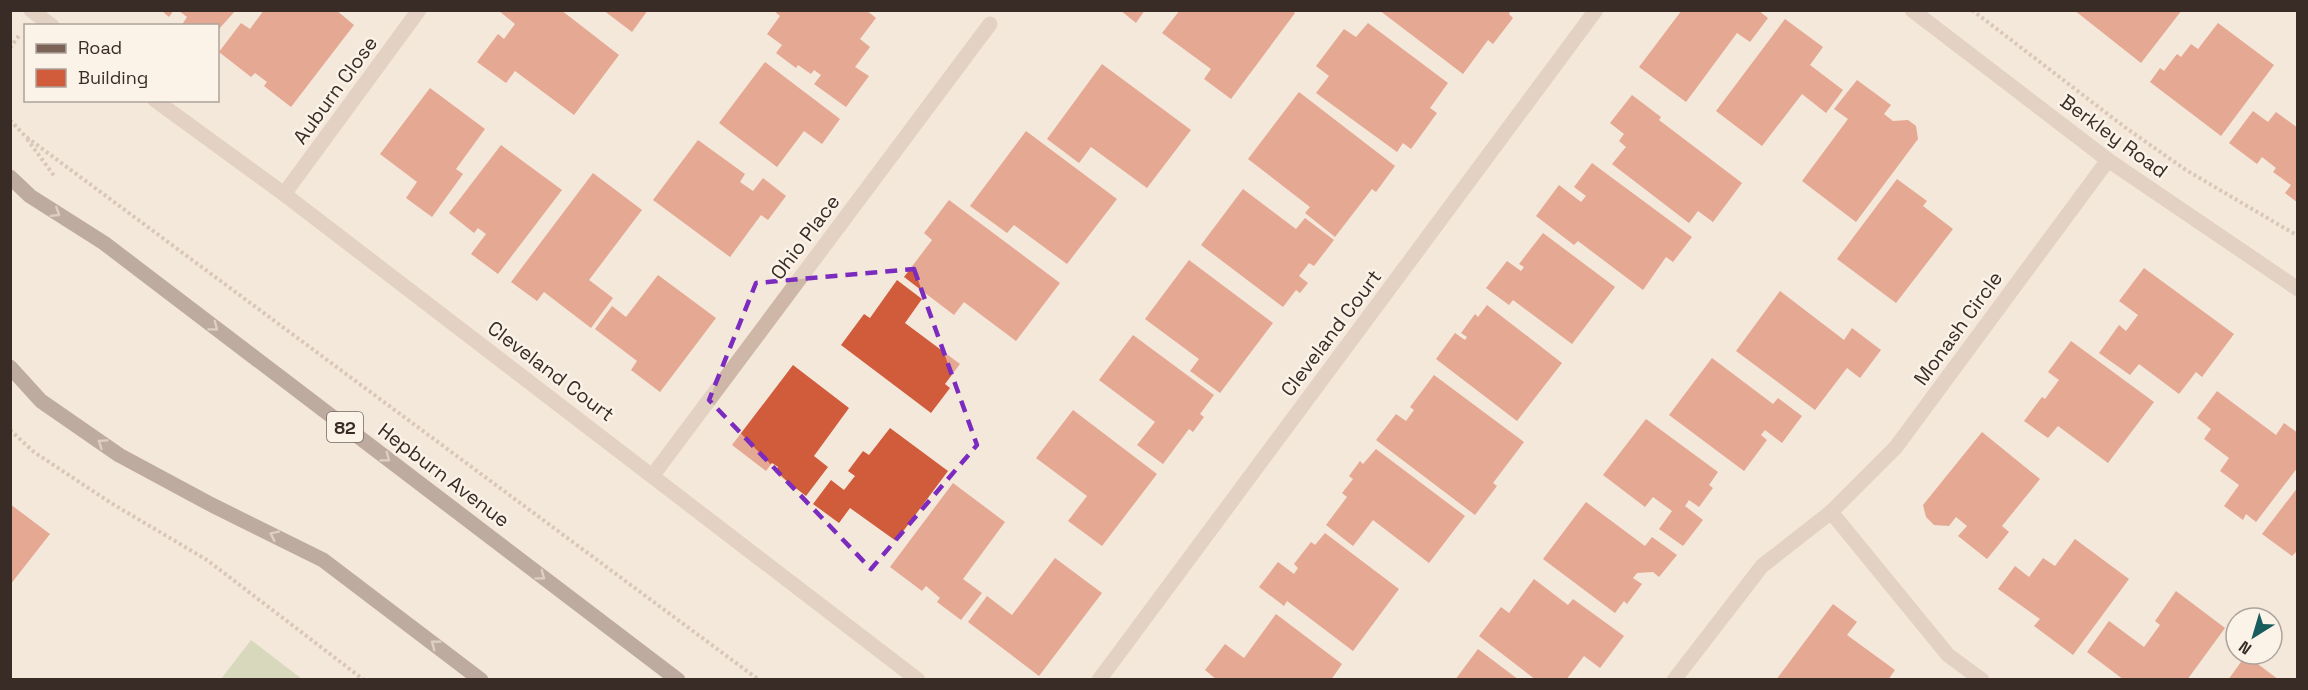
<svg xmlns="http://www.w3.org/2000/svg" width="2308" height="690" font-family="'Space Grotesk',sans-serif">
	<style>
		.green { fill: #b7c599 }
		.building { fill: #d15c3c }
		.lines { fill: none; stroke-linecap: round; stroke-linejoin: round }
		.path { stroke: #baa190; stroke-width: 4; stroke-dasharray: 3 3; stroke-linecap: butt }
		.street { stroke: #ceb7a6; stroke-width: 15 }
		.primary { stroke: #7c6357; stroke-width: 15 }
		.oneway { stroke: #c2b2a7 }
		.marked { fill: none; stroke: #7b2cbf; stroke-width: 4.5; stroke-dasharray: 12 8; stroke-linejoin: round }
		.labels { text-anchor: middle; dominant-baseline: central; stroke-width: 5; stroke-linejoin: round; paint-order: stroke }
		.shield { fill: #fbf2e8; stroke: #736761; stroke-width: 1.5 }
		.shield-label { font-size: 18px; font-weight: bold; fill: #392c27 }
		.street-label { font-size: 20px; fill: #392c27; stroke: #fbf2e8 }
	</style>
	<rect width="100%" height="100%" fill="#f4e8db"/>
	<path class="green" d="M251,640L302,679H221Z"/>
	<g class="building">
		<path d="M161,10H174L169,17Z"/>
		<path d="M178,10H236L218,30V26H181L187,17Z"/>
		<path d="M264,10H336L354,25L291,107L264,86L267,82L255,73L251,77L219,52L241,23L250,29Z"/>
		<path d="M498,10H561L619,55L574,115L515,71L506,83L477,62L498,34L504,39L515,24Z"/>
		<path d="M603,10H648L632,32Z"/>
		<path d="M773,10H866L876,18L860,39L870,47L855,67L869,76L846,107L814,84L821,75L814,70L811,74L798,65L796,68L776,53L782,45L767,34L780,16Z"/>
		<path d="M1120,10H1145L1136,23Z"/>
		<path d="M1180,10H1292L1295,13L1231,99L1204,79L1211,69L1162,33Z"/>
		<path d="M1379,10H1511L1509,14L1513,18L1493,44L1488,40L1463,74Z"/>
		<path d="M1682,10H1758L1768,18L1750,42L1737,33L1686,102L1639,67Z"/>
		<path d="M2074,10H2182L2141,63Z"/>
		<path d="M1785,19L1823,47L1810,65L1843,90L1826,113L1802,94L1762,146L1716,111Z"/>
		<path d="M1368,23L1448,83L1430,108L1437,113L1411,149L1403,143L1397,152L1316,93L1329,76L1316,66L1344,29L1356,37Z"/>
		<path d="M2218,23L2274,65L2221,136L2150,82L2160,68L2164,71L2177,54L2181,57L2191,44L2198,49Z"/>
		<path d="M765,62L840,119L822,144L804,131L777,167L719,123Z"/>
		<path d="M1102,64L1191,130L1147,188L1091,147L1079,163L1047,139Z"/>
		<path d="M1857,80L1891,105L1884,114L1893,121L1908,120L1916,126L1918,139L1856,222L1802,181L1848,119L1834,109Z"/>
		<path d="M430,88L485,129L456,169L463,174L432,217L406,198L417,182L380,154Z"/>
		<path d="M1299,92L1395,166L1376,192L1372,189L1335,237L1305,213L1310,207L1248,159Z"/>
		<path d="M1632,95L1661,117L1659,120L1742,183L1713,222L1698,211L1689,223L1612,164L1626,147L1619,141L1624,134L1610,123Z"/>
		<path d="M2253,111L2268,122L2276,112L2298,128V203L2285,193L2291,185L2273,172L2276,168L2262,157L2257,164L2229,143Z"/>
		<path d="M1026,131L1117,199L1067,264L1014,225L1007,233L970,206Z"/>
		<path d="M698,140L745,174L740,182L753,191L763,178L786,196L768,220L761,215L730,257L653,200Z"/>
		<path d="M501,145L562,190L498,274L471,254L486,234L478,228L474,233L449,213Z"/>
		<path d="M1592,163L1692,237L1673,262L1666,257L1643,290L1578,241L1574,245L1536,216L1559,185L1581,202L1586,196L1574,187Z"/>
		<path d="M593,173L642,210L589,280L613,298L591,328L544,292L537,301L511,282Z"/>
		<path d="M1897,179L1927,201L1923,206L1953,229L1896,303L1837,259Z"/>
		<path d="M1243,189L1296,229L1305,218L1334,240L1314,266L1309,263L1299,276L1308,283L1300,293L1296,290L1283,307L1201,245Z"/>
		<path d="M949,200L1060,283L1016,341L964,302L954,315L904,277L932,240L924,233Z"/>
		<path d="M1543,233L1615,287L1572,344L1513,300L1509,305L1486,288L1507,261L1521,271L1524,267L1519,264Z"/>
		<path d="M1189,260L1273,323L1220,393L1190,371L1199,359L1145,319Z"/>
		<path d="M2144,268L2234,334L2202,377L2196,372L2179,394L2139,364L2130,375L2099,353L2119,325L2126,331L2138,315L2119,301Z"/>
		<path d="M658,275L716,318L660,392L631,370L637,361L595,329L612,306L626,317Z"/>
		<path d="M897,280L922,299L905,323L960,364L945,384L950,388L931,413L841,345L864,314L870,318Z"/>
		<path d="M1780,291L1844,340L1852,328L1881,350L1860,378L1847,368L1815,410L1736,351Z"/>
		<path d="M1487,305L1562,363L1517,421L1436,359L1455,333L1465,340L1467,337L1461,333L1475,314L1478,317Z"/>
		<path d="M1133,335L1214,395L1200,414L1204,417L1193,432L1189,429L1163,464L1137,445L1155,422L1099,380Z"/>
		<path d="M2071,341L2154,402L2108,463L2058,426L2048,438L2024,421L2042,397L2045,399L2059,380L2048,372Z"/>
		<path d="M1712,358L1773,404L1778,398L1802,416L1782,443L1765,430L1761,435L1767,440L1744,471L1669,415Z"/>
		<path d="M793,365L849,408L814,456L828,467L806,496L775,472L778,467L772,463L766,471L732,445Z"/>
		<path d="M1434,375L1524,442L1493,483L1497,486L1475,515L1376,440L1396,414L1406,421L1414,410L1410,407Z"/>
		<path d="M2217,391L2276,435L2284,423L2298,433V467L2256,522L2246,514L2243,520L2224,506L2239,485L2220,471L2229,458L2204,439L2211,429L2197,418Z"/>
		<path d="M1073,410L1157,474L1102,546L1068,521L1087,496L1036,458Z"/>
		<path d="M1646,419L1718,472L1709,485L1713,488L1699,507L1689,500L1685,506L1703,520L1683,546L1659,529L1672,511L1653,497L1645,507L1603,475Z"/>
		<path d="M890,428L948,471L896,541L850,508L839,523L813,504L831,480L844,490L855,476L848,471L863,451L869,455Z"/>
		<path d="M1982,432L2040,479L2002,526L2009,532L1987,559L1958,536L1967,526L1956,517L1949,526L1934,525L1926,517L1923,505Z"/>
		<path d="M1376,449L1465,516L1429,563L1373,520L1353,546L1326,525L1347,497L1342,493L1353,479L1349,476L1360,461L1363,464Z"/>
		<path d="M953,483L1005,522L963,579L982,593L961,620L937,602L940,598L926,586L922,591L890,567Z"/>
		<path d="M2298,487V550L2292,556L2262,534Z"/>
		<path d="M1586,502L1645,546L1652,537L1677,555L1659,577L1653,572L1637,573L1633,578L1642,584L1627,604L1624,601L1615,613L1543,559Z"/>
		<path d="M10,504L50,534L10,585Z"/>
		<path d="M1325,533L1399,589L1353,651L1287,601L1284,606L1259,587L1278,562L1294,574L1298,568L1294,564L1311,542L1315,545Z"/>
		<path d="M2075,539L2129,579L2073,655L2034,626L2040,619L1998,589L2015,566L2029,577L2043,558L2055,566Z"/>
		<path d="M1055,558L1102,593L1039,676L968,622L987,596L1012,615Z"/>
		<path d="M1534,579L1568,605L1573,599L1624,636L1600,668L1584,656L1566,680H1536L1479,636L1501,607L1509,613Z"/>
		<path d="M2176,591L2225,628L2187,680H2124L2087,652L2109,621L2144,647L2160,625L2155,621Z"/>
		<path d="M1833,604L1857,622L1847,635L1895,670L1888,680H1776Z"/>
		<path d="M1276,614L1342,664L1331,680H1217L1205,670L1225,644L1244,658Z"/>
		<path d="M1478,649L1519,680H1455Z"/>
		<path d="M2246,655L2279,680H2228Z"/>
	</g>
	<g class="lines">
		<g class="path">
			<path d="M1972,10L2126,128L2186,170L2298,236"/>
			<path d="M10,48L20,34"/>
			<path d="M10,120L25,136L759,680"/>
			<path d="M27,139L55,177"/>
			<path d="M10,430L34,452L111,503L207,560L364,680"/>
		</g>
		<g class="street">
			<path d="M31,10L52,26"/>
			<path d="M1912,10L2108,160L2298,289"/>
			<path d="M155,100L284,194L918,680"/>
			<path d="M284,194L419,10"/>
			<path d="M653,475L990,24"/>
			<path d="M1831,512L1948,655L1982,680"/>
			<path d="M1099,680L1596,10"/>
			<path d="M1674,680L1762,566L1831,512L1896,447L2108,160"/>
		</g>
		<g class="primary">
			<path d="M10,177L30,196L104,243L678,680"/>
			<path d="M10,367L41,401L119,455L212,505L323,560L481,680"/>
		</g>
	</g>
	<defs><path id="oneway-chevron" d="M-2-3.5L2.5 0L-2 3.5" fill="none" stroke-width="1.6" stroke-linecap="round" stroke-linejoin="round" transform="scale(1.5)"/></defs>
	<g class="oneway">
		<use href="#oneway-chevron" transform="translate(56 213) rotate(32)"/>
		<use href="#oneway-chevron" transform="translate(214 327) rotate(37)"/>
		<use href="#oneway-chevron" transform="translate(102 443) rotate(-145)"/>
		<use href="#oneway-chevron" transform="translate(386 458) rotate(37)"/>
		<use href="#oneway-chevron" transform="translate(274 535) rotate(-154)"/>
		<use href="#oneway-chevron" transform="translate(541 576) rotate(37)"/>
		<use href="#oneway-chevron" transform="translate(435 644) rotate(-143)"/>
	</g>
	<path d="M0 0H2308V690H0ZM914,269L977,445L871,569L709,400L756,283Z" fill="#f4e8db" fill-opacity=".55" fill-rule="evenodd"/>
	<path class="marked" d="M914,269L977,445L871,569L709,400L756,283Z"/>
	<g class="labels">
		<rect class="shield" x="327" y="412" width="36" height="30" rx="4.5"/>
		<g class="shield-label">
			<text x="345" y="427">82</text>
		</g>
		<g class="street-label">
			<text transform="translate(335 90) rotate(-54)">Auburn Close</text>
			<text transform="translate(2114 136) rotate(36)">Berkley Road</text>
			<text transform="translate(805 237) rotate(-53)">Ohio Place</text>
			<text transform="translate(1958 328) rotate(-54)">Monash Circle</text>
			<text transform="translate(1331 333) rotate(-53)">Cleveland Court</text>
			<text transform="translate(551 371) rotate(37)">Cleveland Court</text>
			<text transform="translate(444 475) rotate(37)">Hepburn Avenue</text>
		</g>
	</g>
	<rect width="2308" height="690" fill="none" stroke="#392c27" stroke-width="24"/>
	<rect x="24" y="24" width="195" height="78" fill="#fbf2e8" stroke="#ada39b" stroke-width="1.5"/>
	<rect x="36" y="44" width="30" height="9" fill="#7c6357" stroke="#ada39b" stroke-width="1.5"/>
	<text x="78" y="54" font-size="18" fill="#392c27">Road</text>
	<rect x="36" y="69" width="30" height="18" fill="#d15c3c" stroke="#ada39b" stroke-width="1.5"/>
	<text x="78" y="84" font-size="18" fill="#392c27">Building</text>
	<g transform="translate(2254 636) rotate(217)"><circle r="28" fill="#fbf2e8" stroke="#ada39b" stroke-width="1.5"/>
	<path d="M0-4.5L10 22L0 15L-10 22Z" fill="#195c5e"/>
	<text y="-9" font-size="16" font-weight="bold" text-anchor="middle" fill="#392c27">N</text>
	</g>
</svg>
